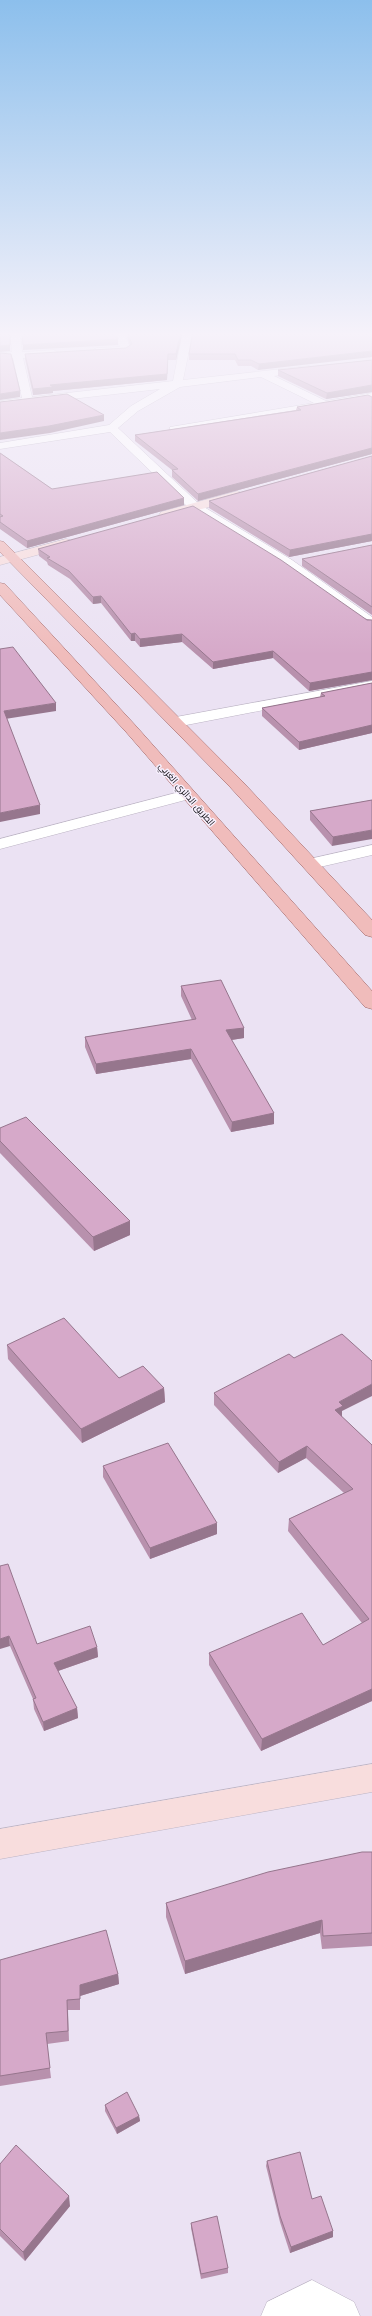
<svg xmlns="http://www.w3.org/2000/svg" width="372" height="2316" font-family="Jost,Cairo,sans-serif">
	<style>
		.lines { fill: none; stroke-linecap: round; stroke-linejoin: round }
		.street-casing { stroke: #bbb3c3; stroke-width: 1 }
		.secondary-casing { stroke: #bbb3c3; stroke-width: 1 }
		.primary-casing { stroke: #9a6162; stroke-width: 1 }
		.street { fill: #fff; fill-rule: evenodd }
		.secondary { fill: #f8dddd; fill-rule: evenodd }
		.primary { fill: #f0bcbb; fill-rule: evenodd }
		.wall { fill: #b891ad }
		.shaded-wall { fill: #96768d }
		.building { fill: #d6a9c9; stroke: #96768d }
		.labels { text-anchor: middle; dominant-baseline: central; stroke-width: 3; stroke-linejoin: round; paint-order: stroke }
		.far-street-label { font-size: 9px; fill: #0e0c11; stroke: #f7f0fe }
	</style>
	<rect width="100%" height="100%" fill="#ebe2f3"/>
	<g class="lines">
		<g class="street-casing">
			<g id="street">
				<path d="M10,331H20L22,352L54,350L59,353L54,356L23,358L32,397L173,381L183,331H193L183,380L309,366L312,367V371L274,376L326,401L372,393V399L174,432L170,431V427L314,403L261,377L180,387L138,411L118,428L199,504L292,560L372,617V627L367,626L282,566L191,510L110,432L0,449V443L109,425L131,406L160,389L0,407V401L22,398L13,358L0,359V353L12,352Z"/>
				<path d="M113,331H123L131,349L129,351L94,353V349L97,348L120,347Z"/>
				<path d="M372,681V689L176,727L171,725L168,722L171,719L176,717Z"/>
				<path d="M187,790L193,792L195,795L193,798L0,849V839Z"/>
				<path d="M372,845V855L311,869L305,868L302,864L305,860Z"/>
				<path d="M312,2280L354,2302L360,2316H261L267,2302Z"/>
			</g>
		</g>
		<g class="secondary-casing">
			<g id="secondary">
				<path d="M238,491L244,495L242,498L165,519L159,515L161,512Z"/>
				<path d="M66,539L70,540L72,543L70,546L0,565V557Z"/>
				<path d="M372,1764V1792L0,1859V1829Z"/>
			</g>
		</g>
		<g class="primary-casing">
			<g id="primary">
				<path d="M0,541L4,542L242,781L372,920V937L365,935L230,787L0,552Z"/>
				<path d="M0,583L5,584L136,726L372,991V1009L365,1007L126,732L0,595Z"/>
			</g>
		</g>
		<use href="#street" class="street"/>
		<use href="#secondary" class="secondary"/>
		<use href="#primary" class="primary"/>
	</g>
	<g class="wall">
		<path d="M183,331L176,360H168L167,380L53,391V393L33,395L25,359V354L126,348L130,345L127,337V332Z"/>
		<path d="M372,331L258,370L251,366H238L235,360H189V354Z"/>
		<path d="M372,360V393V392L326,399L278,376V370Z"/>
		<path d="M372,397V454L198,501L172,477V470L135,441V435L296,410L297,407Z"/>
		<path d="M0,453L52,489L184,498V505L27,548L0,529Z"/>
		<path d="M372,456V541L289,557L209,508V501Z"/>
		<path d="M372,545V615L302,566V559Z"/>
		<path d="M38,549L372,620V680L309,691L273,658L213,669L182,642L140,647L135,641H131L101,603L93,604L70,579L48,565L47,562L39,556Z"/>
		<path d="M372,683V733L299,750L262,716V708L320,697L321,693Z"/>
		<path d="M372,800L332,846L310,820V811Z"/>
		<path d="M181,986L244,1028V1038L231,1040L274,1113V1124L231,1132L191,1059L96,1074L85,1047V1037L192,1020L181,996Z"/>
		<path d="M0,1128L130,1221V1235L94,1251L0,1153Z"/>
		<path d="M7,1345L119,1378L164,1388L165,1402L82,1443L8,1359Z"/>
		<path d="M214,1393L342,1411V1417L372,1445V1701L261,1751L209,1665V1653L323,1645L362,1623L288,1531L289,1519L344,1493L306,1458L278,1473L214,1405Z"/>
		<path d="M103,1466L217,1534L150,1559L103,1477Z"/>
		<path d="M0,1566L37,1644L97,1647L98,1657L58,1671L77,1708L78,1718L44,1731L34,1709L33,1699L10,1646Z"/>
		<path d="M372,1852V1946L322,1949L320,1933L185,1974L166,1917V1903Z"/>
		<path d="M0,1960L118,1974L119,1984L80,1996V2010H68L69,2041L47,2044L51,2078L0,2086Z"/>
		<path d="M105,2105L139,2116L140,2121L117,2134L105,2111Z"/>
		<path d="M267,2161L312,2199L333,2231V2237L290,2253L280,2222L266,2166Z"/>
		<path d="M0,2164L70,2206L25,2261L0,2236Z"/>
		<path d="M191,2223L228,2268V2273L201,2279L191,2228Z"/>
	</g>
	<g class="shaded-wall">
		<path d="M10,331V351L0,352V346Z"/>
		<path d="M181,331H183L176,360V354Z"/>
		<path d="M118,339V345L23,350V345Z"/>
		<path d="M372,351V357L258,370L259,364Z"/>
		<path d="M168,354L167,380L53,391V393L33,395V389Z"/>
		<path d="M372,385V392L326,399L327,393Z"/>
		<path d="M20,391V397L0,400V394Z"/>
		<path d="M104,415V421L50,433L0,440V433Z"/>
		<path d="M372,448V454L198,501V494Z"/>
		<path d="M184,498V505L27,548V541Z"/>
		<path d="M372,534V541L289,557L290,550Z"/>
		<path d="M101,596V603L93,604V597Z"/>
		<path d="M135,633V641H131V634Z"/>
		<path d="M182,634V642L140,647V639Z"/>
		<path d="M273,651V658L213,669V662Z"/>
		<path d="M372,672V680L309,691L310,683Z"/>
		<path d="M56,703V711L5,719L4,711Z"/>
		<path d="M372,725V733L299,750V742Z"/>
		<path d="M40,805V814L0,822V813Z"/>
		<path d="M372,830V839L332,846L333,837Z"/>
		<path d="M244,1028V1038L225,1041L226,1030Z"/>
		<path d="M191,1049V1059L96,1074V1064Z"/>
		<path d="M274,1113V1124L231,1132L232,1122Z"/>
		<path d="M130,1221V1235L94,1251L93,1237Z"/>
		<path d="M372,1384V1396L342,1411V1418L335,1410L339,1402Z"/>
		<path d="M164,1388L165,1402L82,1443L81,1429Z"/>
		<path d="M307,1446L306,1458L278,1473L279,1462Z"/>
		<path d="M217,1523V1534L150,1559V1548Z"/>
		<path d="M9,1636L10,1646L0,1649V1639Z"/>
		<path d="M97,1647L98,1657L55,1672L54,1663Z"/>
		<path d="M372,1689V1701L261,1751L262,1739Z"/>
		<path d="M77,1708L78,1718L44,1731L43,1722Z"/>
		<path d="M322,1920L320,1933L185,1974V1961Z"/>
		<path d="M118,1974L119,1984L80,1996V2010V1985Z"/>
		<path d="M139,2116L140,2121L117,2134L116,2128Z"/>
		<path d="M69,2196L70,2206L25,2261L23,2252Z"/>
		<path d="M333,2231V2237L290,2253L291,2247Z"/>
	</g>
	<g class="building">
		<path d="M0,331H10V345L0,346Z"/>
		<path d="M22,331H114L118,339L23,345Z"/>
		<path d="M136,331H181L176,354H168L167,374L50,385L53,387L33,389L25,354L126,348L132,344L127,332Z"/>
		<path d="M193,331H372V351L259,364L251,360H238L235,354H189Z"/>
		<path d="M0,353L11,354L20,391L0,394Z"/>
		<path d="M372,360V385L327,393L278,370Z"/>
		<path d="M67,394L104,415L49,426L0,433V402Z"/>
		<path d="M368,395L372,397V448L198,494L172,470L178,469L135,435L301,410L297,407Z"/>
		<path d="M0,453L52,489L157,472L184,498L27,541L0,522V517L3,516L0,514Z"/>
		<path d="M372,456V534L290,550L209,501Z"/>
		<path d="M193,506L281,560L367,620H372V672L310,683L273,651L213,662L182,634L140,639L135,633L131,634L101,596L93,597L69,571L47,558L50,557L38,549Z"/>
		<path d="M372,545V607L302,559Z"/>
		<path d="M13,647L56,703L4,711L40,805L0,813V649Z"/>
		<path d="M372,683V725L299,742L262,708L325,696L321,693Z"/>
		<path d="M372,800V830L333,837L310,811Z"/>
		<path d="M221,980L244,1028L226,1030L274,1113L232,1122L191,1049L96,1064L85,1037L196,1019L181,986Z"/>
		<path d="M26,1117L130,1221L93,1237L0,1141V1128Z"/>
		<path d="M64,1318L119,1378L143,1366L164,1388L81,1429L7,1345Z"/>
		<path d="M342,1334L372,1361V1384L339,1402L343,1406L335,1410L372,1445V1689L262,1739L209,1653L302,1613L323,1645L369,1619L289,1519L353,1489L307,1446L279,1462L214,1393L289,1354L294,1358Z"/>
		<path d="M168,1443L217,1523L150,1548L103,1466Z"/>
		<path d="M8,1564L37,1644L90,1626L97,1647L54,1663L77,1708L43,1722L33,1699L36,1698L9,1636L0,1639V1566Z"/>
		<path d="M362,1852H372V1933L323,1936L322,1920L185,1961L166,1903L268,1872Z"/>
		<path d="M106,1930L118,1974L80,1985V1999L67,2000L68,2031L46,2033L50,2068L0,2076V1960Z"/>
		<path d="M127,2092L139,2116L116,2128L105,2105Z"/>
		<path d="M16,2145L69,2196L23,2252L0,2229V2164Z"/>
		<path d="M300,2152L312,2199L321,2196L333,2231L291,2247L280,2216L267,2161Z"/>
		<path d="M217,2216L228,2268L201,2274L191,2223Z"/>
	</g>
	<linearGradient id="sky" x2="0" y2="1"><stop stop-color="#8cbfec"/><stop offset="0.51" stop-color="#f6f2fa"/><stop offset="1" stop-color="#f6f2fa" stop-opacity="0"/></linearGradient>
	<rect width="372" height="655" fill="url(#sky)"/>
	<g class="labels">
		<g class="far-street-label">
			<text transform="translate(187 794) rotate(49)">الطريق الدائري الغربي</text>
		</g>
	</g>
</svg>
